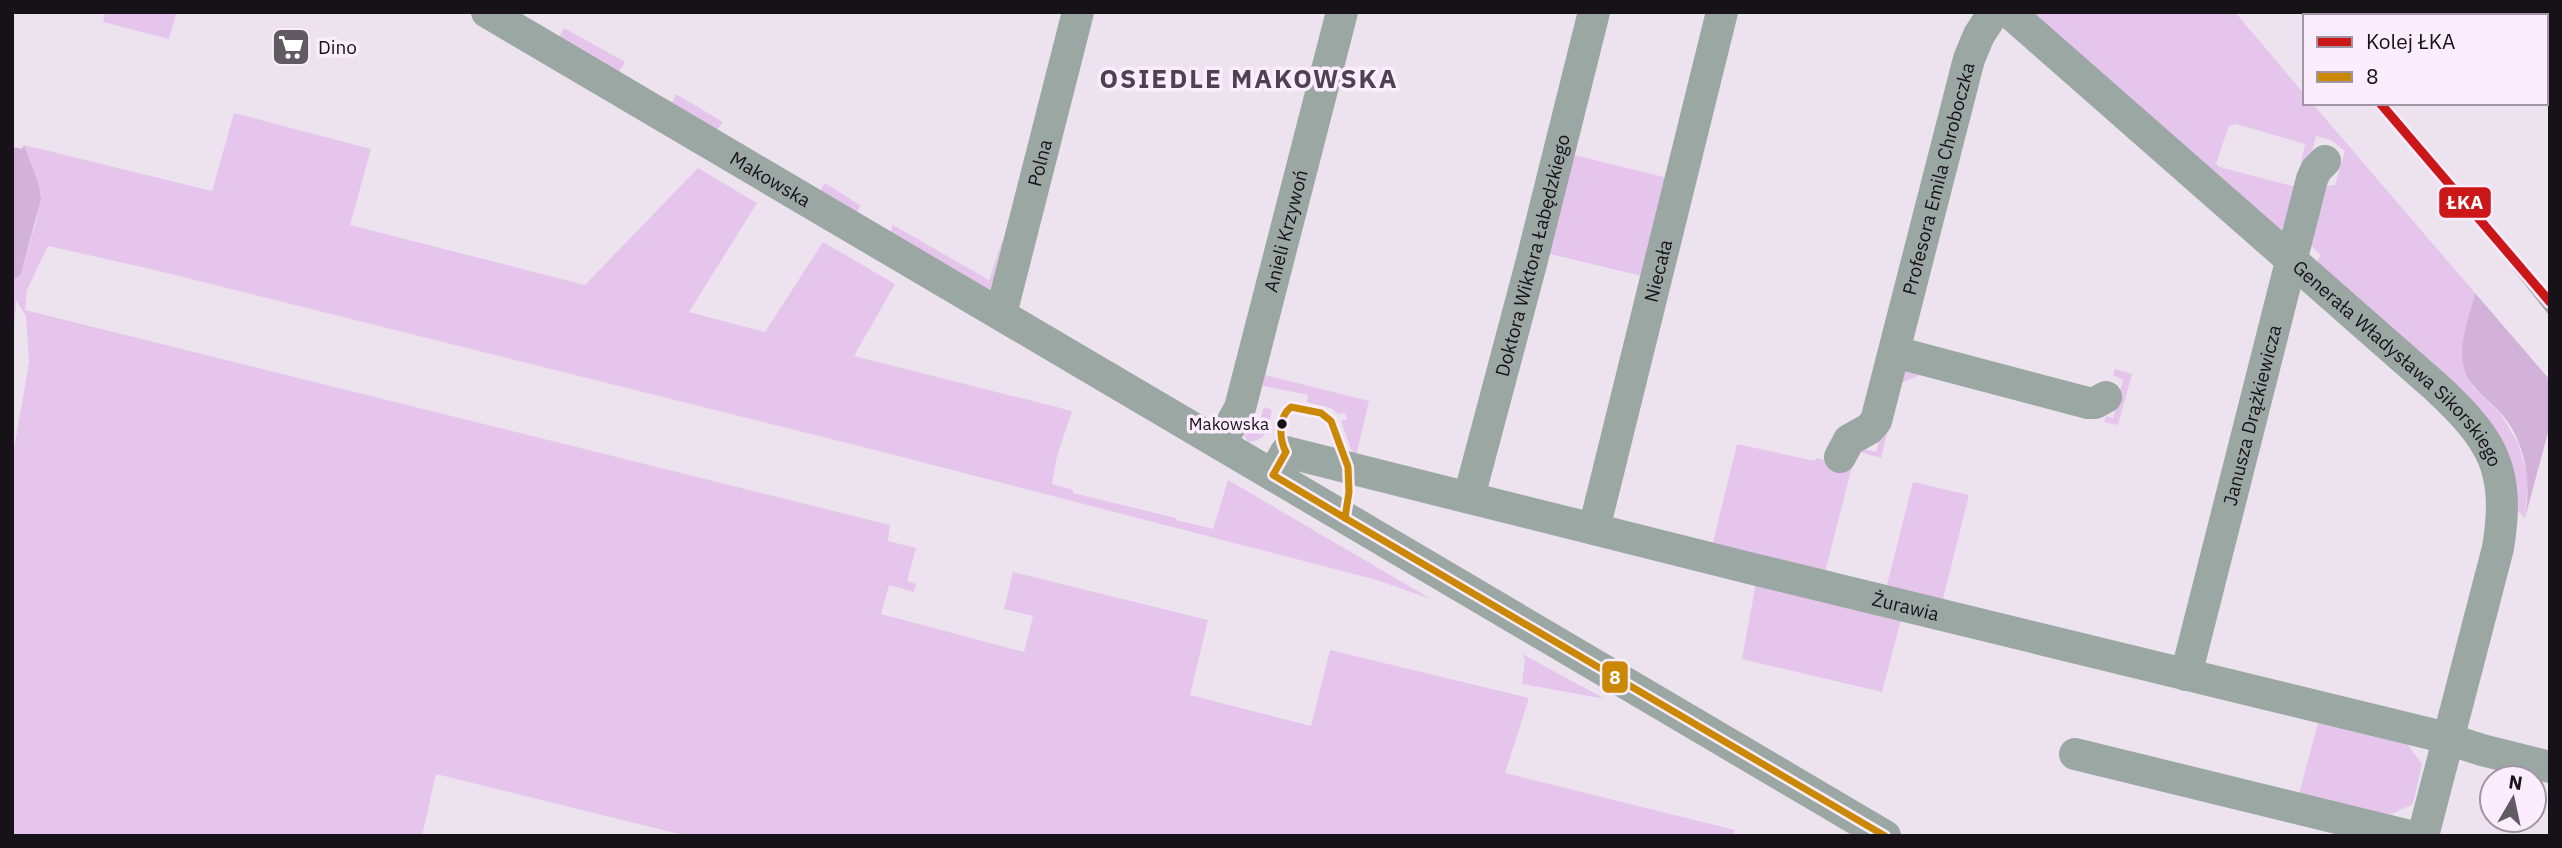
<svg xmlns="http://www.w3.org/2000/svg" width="2562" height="848" font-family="'IBM Plex Sans',sans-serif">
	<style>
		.green { fill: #e6c5ed; fill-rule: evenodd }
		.forest { fill: #d3b2da }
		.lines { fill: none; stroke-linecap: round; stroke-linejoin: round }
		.minor { stroke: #9aa7a2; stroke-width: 32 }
		.rail-casing { stroke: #a2a6a7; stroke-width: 8 }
		.rail { stroke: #fbedfe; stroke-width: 5; stroke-dasharray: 16; stroke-linecap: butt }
		.bus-1-casing { stroke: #fbedfe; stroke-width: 12 }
		.bus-1 { stroke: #ca8805; stroke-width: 7 }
		.rail-1-casing { stroke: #fbedfe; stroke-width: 14 }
		.rail-1 { stroke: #cc1719; stroke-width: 9 }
		.bus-dot { fill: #171118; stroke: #fbedfe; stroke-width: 2.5 }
		.labels { text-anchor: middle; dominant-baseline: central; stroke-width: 7; stroke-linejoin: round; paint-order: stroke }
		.bus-label { font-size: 17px; fill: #171118; stroke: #fbedfe; text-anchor: end }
		.poi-label { font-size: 19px; fill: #171118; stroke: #fbedfe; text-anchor: start }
		.street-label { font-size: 19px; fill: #171118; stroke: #fbedfe }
		.district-label { font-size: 26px; font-weight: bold; letter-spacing: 2px; fill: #4f4152; stroke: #fbedfe }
		.line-badge { stroke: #fbedfe; stroke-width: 2.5 }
		.badge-label { font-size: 19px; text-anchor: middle; font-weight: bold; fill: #fff }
	</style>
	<rect width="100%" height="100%" fill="#ece3ee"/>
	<g class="green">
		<path d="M105,12H176V15L169,39L103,22Z"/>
		<path d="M2022,12H2235L2305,95V103H2312L2475,293L2463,346L2473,387L2500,413L2518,443L2528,478L2525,518L2513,506L2512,491L2313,269L2321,255L2307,242L2323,186L2335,185L2345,151L2331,140L2316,136L2294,227L2286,236ZM2236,124L2305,144L2296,187L2220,167L2216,164L2229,126Z"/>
		<path d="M564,28L625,62L618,74L558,39Z"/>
		<path d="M676,94L723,122L716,132L671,105Z"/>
		<path d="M234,113L371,149L350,225L585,285L698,168L757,203L689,312L765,332L823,242L895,284L854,356L1072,411L1057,456L1052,484L1073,490V493L1176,518V520L1213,529L1228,480L1431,599L1377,580L875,450L155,270L48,246L27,290L25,310L890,525L888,541L916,548L907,581L916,584L914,592L889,585L881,614L1024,652L1033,616L1004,609L1013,572L1208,620L1190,695L1311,726L1330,650L1529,698L1505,773L1735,830L1733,836H687L436,774L422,836H12V461L29,362L26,316L16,300L12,367V147L24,149L21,274L37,218L38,182L24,145L212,191Z"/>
		<path d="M1574,155L1668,178L1642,276L1550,254Z"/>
		<path d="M825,183L860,205L857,213L820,191Z"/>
		<path d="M893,225L989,280L1002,241L1005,243L991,292L890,233Z"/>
		<path d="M1901,368L1920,375L1899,384L1881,458L1856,451L1824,576L1712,546L1737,444L1815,461L1816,458L1848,465L1856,447L1876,452L1896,376Z"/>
		<path d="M2115,369L2132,374L2118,425L2104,422L2106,416L2113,418L2123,380L2113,375Z"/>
		<path d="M1261,374L1369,401L1355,461L1341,421L1347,419L1345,413L1339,414L1331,408L1307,402L1308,395L1254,384Z"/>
		<path d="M1264,407L1272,410C1268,427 1268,441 1248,442L1243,434L1250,420L1259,423Z"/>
		<path d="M1913,482L1969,495L1942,603L1886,589Z"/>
		<path d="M1756,583L1901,620L1882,692L1742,659Z"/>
		<path d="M1522,654L1605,699L1522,684L1525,659Z"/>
		<path d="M2318,723L2408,745L2422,764L2413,804L2390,815L2299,794Z"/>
	</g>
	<g class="forest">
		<path d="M24,145L38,182L41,199L21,274L12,281V147L22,149Z"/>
		<path d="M2475,293L2550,380V425L2525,518C2532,481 2525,438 2498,410C2484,396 2466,384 2463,363C2459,340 2470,315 2475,293Z"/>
	</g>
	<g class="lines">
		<g class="minor">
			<path id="s1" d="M487,12L1885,836"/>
			<path id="s2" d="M2009,12L2436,387C2492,439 2511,469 2498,548L2423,836"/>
			<path id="s3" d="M1001,314L1078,12"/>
			<path d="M1895,352L2088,403H2095L2106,397"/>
			<path id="s4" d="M1220,444L1240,408L1342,12"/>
			<path id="s5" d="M1840,457L1849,440L1869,429L1876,421L1969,59L1979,35L1994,12"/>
			<path id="s6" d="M1273,475L1286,452L1753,569L2435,735L2482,750L2550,767"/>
			<path id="s7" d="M1469,497L1531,264L1594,12"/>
			<path id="s8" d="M1594,529L1722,12"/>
			<path id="s9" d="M2186,675L2312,179L2316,170L2325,161"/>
			<path d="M2075,754L2410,836"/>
		</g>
		<g class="rail-casing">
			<path id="rail" d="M2472,211L2550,310"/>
		</g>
		<use href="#rail" class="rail"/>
		<g class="bus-1-casing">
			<g id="bus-1">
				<path d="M1291,407L1321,413L1331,421L1348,467L1349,492L1345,518L1273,475L1286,452C1279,439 1278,417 1291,407Z"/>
				<path d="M1345,518L1885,836"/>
			</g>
		</g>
		<use href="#bus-1" class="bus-1"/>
		<g class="rail-1-casing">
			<path id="rail-1" d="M2380,103L2550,302"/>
		</g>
		<use href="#rail-1" class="rail-1"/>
	</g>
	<defs>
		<g id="supermarket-square" transform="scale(2.0125)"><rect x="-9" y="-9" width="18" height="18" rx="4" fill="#625a63" stroke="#fbedfe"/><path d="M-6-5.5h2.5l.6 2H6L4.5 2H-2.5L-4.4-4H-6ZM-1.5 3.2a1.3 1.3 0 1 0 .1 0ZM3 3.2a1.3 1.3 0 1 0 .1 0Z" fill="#fff"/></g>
	</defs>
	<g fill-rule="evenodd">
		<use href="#supermarket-square" x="291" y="47"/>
	</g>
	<circle class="bus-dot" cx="1282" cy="424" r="6"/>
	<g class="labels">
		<g class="bus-label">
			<text x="1269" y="424">Makowska</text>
		</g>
		<g class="poi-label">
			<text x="318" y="47">Dino</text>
		</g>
		<g class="street-label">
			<text stroke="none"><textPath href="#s3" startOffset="156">Polna</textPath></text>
			<text stroke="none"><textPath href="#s1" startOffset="329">Makowska</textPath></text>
			<text stroke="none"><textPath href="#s5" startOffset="303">Profesora Emila Chroboczka</textPath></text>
			<text stroke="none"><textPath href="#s4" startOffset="224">Anieli Krzywoń</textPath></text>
			<text stroke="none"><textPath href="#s7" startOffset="250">Doktora Wiktora Łabędzkiego</textPath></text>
			<text stroke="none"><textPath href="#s8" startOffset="266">Niecała</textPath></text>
			<text stroke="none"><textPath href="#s2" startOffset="525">Generała Władysława Sikorskiego</textPath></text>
			<text stroke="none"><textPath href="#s9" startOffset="268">Janusza Drążkiewicza</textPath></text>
			<text stroke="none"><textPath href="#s6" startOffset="665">Żurawia</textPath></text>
		</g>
		<g class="district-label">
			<text x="1249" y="78">OSIEDLE MAKOWSKA</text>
		</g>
	</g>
	<g class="line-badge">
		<rect x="2438" y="186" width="54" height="33" rx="7" fill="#cc1719"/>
		<rect x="1601" y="660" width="28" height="34" rx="7" fill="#ca8805"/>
	</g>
	<g class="badge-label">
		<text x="2465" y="209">ŁKA</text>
		<text x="1615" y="684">8</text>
	</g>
	<rect width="2562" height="848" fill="none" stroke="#171118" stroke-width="28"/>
	<rect x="2303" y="14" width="245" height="91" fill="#fbedfe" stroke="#a095a2" stroke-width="2"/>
	<rect x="2317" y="37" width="35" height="10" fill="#cc1719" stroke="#a095a2" stroke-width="2"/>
	<text x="2366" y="49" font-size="21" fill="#171118">Kolej ŁKA</text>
	<rect x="2317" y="72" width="35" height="10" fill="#ca8805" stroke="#a095a2" stroke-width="2"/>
	<text x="2366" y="84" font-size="21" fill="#171118">8</text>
	<g transform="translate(2513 799) rotate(9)"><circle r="33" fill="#fbedfe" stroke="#a095a2" stroke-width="2"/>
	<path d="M0-5L12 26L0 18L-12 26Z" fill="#625a63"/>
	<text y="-10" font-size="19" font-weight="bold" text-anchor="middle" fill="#171118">N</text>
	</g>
</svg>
